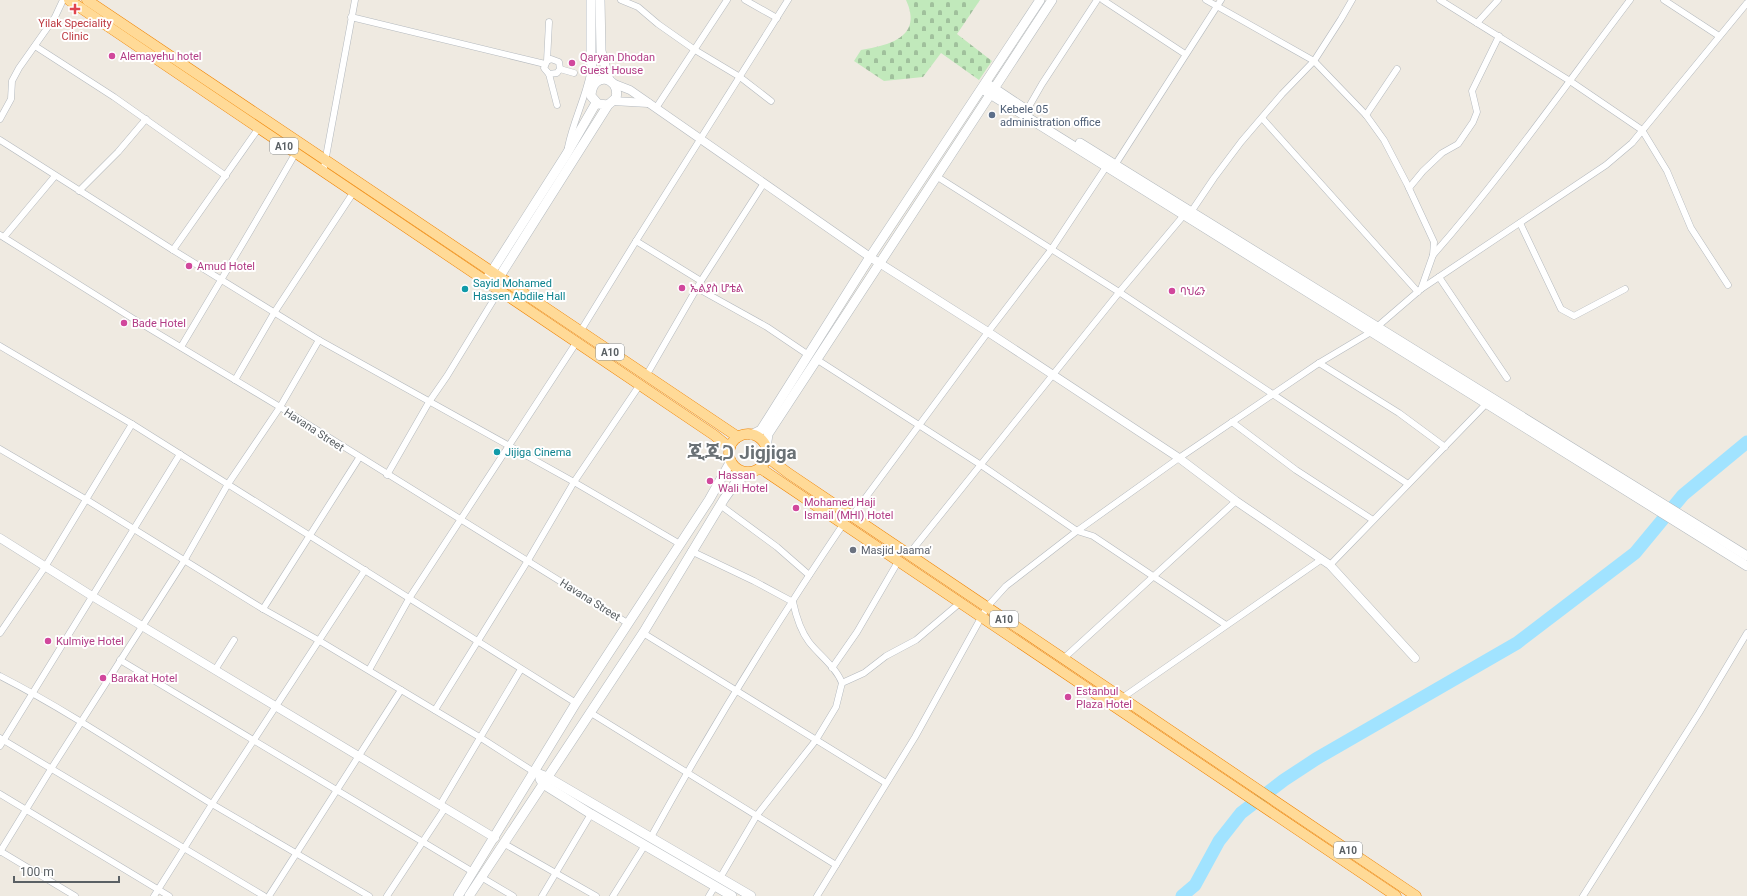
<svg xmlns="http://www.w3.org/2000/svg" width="1747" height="896" font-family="Roboto,'Noto Sans Ethiopic',sans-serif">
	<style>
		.cemetery { fill: url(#cemetery-stones) }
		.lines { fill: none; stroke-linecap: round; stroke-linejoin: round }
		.river { stroke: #a1e3ff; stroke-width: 13 }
		.minor-casing { stroke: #b4b9be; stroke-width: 7 }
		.tertiary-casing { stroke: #b4b9be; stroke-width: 9 }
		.secondary-casing { stroke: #b3b9be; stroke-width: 10 }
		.trunk-casing { stroke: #f08300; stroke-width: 11 }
		.minor { stroke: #fff; stroke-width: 6 }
		.tertiary { stroke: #fff; stroke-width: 8 }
		.secondary { stroke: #fff; stroke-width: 9 }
		.trunk { stroke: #ffda97; stroke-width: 10 }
		.health-dot { fill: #e0444e; stroke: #fff; stroke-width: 1.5 }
		.hotel-dot { fill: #d1479c; stroke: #fff; stroke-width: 1.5 }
		.service-dot { fill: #5c6f8a; stroke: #fff; stroke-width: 1.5 }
		.culture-dot { fill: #0f9aa8; stroke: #fff; stroke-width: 1.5 }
		.worship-dot { fill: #6b7280; stroke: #fff; stroke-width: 1.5 }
		.labels { text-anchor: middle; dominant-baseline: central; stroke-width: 4; stroke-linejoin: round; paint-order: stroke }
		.shield { fill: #fff; stroke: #8c9092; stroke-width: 1 }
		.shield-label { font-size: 10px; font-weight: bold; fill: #5a6064 }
		.health-label { font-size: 11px; fill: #be3a42; stroke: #fff }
		.hotel-label { font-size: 11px; fill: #b23c85; stroke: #fff; text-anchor: start }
		.service-label { font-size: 11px; fill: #4e5e75; stroke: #fff; text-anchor: start }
		.culture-label { font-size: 11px; fill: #0d838f; stroke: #fff; text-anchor: start }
		.street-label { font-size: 11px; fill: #5a6064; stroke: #fff }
		.worship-label { font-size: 11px; fill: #5b616d; stroke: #fff; text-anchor: start }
		.town-label { font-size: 19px; font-weight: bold; fill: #6b7276; stroke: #fff }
	</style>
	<defs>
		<pattern id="cemetery-stones" width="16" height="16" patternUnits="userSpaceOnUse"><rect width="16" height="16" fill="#c1e9bb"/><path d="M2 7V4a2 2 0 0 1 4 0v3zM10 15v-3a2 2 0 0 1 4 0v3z" fill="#a0c09c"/></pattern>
	</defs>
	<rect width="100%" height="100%" fill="#efeae1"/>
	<path class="cemetery" d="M906,0H980L957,34L992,61L979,80L941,53L923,77L884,81L854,61L861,50C890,45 923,37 906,0Z"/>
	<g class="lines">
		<path class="river" d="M1182,896L1195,885L1219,841L1241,813L1284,780L1316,759L1517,643L1635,553L1683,495L1747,442"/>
		<g class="minor-casing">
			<g id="minor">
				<path d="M621,0L638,7L658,24L695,50L740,77L771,101"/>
				<path d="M745,0L777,18"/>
				<path d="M1103,0L1185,54"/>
				<path d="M1206,0L1314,61L1366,115L1384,140L1407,184L1434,242L1433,255L1421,289"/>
				<path d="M1440,0L1570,81L1642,130L1667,171L1691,228L1728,285"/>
				<path d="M1664,0L1719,36"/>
				<path d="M351,17L545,64"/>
				<path d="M1477,23L1498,0"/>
				<path d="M35,46L114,97L226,176"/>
				<path d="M547,61L551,59L559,62L560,69L557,73L549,74L544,68L547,61L549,22"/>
				<path d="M560,69L574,73"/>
				<path d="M549,74L557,105"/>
				<path d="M656,108L727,0"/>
				<path d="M1027,110L1042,84L1097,0"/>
				<path d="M1366,115L1397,69"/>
				<path d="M1262,118L1418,292"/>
				<path d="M0,119L11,99L12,81L19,68L55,17L63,0"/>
				<path d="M0,140L173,250L319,340L574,482L680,544"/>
				<path d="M568,147C573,122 585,99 590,74"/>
				<path d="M1115,165L1221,0"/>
				<path d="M323,173L355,0"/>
				<path d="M936,176L1119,292L1408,484"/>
				<path d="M1409,188L1423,171L1442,153L1458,144L1473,122L1477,112L1472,91L1499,36"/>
				<path d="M79,191L118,152L146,119"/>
				<path d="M1520,223L1561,309L1574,316L1625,289"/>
				<path d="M0,235L132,318L280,407L629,624"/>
				<path d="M4,237L55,176"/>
				<path d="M636,241L701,281"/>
				<path d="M173,250L258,129"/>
				<path d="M1433,255C1504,174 1565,86 1630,0"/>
				<path d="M1439,277L1507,378"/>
				<path d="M697,288L767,327L807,354"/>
				<path d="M580,332L636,241L788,0"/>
				<path d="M0,346L132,424L576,703"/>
				<path d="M181,347C219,283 258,219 295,154"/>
				<path d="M816,359L981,465L1077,531L1093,536L1226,625"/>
				<path d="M1319,363L1399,413L1445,447"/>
				<path d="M646,376L701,281L764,183"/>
				<path d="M235,380L274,313L353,193"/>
				<path d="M1232,422L1296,470L1373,520"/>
				<path d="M0,449L87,500L263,609L318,640L481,738L534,772"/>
				<path d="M387,475L429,402L447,376L499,291"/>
				<path d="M720,505L777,547L809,575"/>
				<path d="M852,516L988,332L1051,250L1106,167"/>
				<path d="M691,551L754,581L793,602C796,616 800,630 809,642C819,655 836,667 842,683L836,707L816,740L757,815L720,878"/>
				<path d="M909,554L1121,290L1184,215L1191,212L1214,178L1241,142L1282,94L1314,61L1341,19L1352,0"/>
				<path d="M1330,565L1486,404"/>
				<path d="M263,609L359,458"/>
				<path d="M0,633L45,567L132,424"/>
				<path d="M643,633L886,783"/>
				<path d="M1063,659L1236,501"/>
				<path d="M120,660L473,872"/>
				<path d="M832,668L857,632L899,560"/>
				<path d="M215,670L234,640"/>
				<path d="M369,670L410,597L576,343"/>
				<path d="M0,676C74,714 142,761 212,804C264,835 317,865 369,896"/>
				<path d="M842,683L864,673L886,656L916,640L961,602"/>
				<path d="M1122,698L1322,559"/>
				<path d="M435,710L527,562L574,482L639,386"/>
				<path d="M591,713L836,865"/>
				<path d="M0,738L264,896"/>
				<path d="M0,746L180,454"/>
				<path d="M0,794L169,896"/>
				<path d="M440,805L521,669"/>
				<path d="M651,837C710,730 775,625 844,523"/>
				<path d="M503,843L596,896"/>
				<path d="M0,851L75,896"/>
				<path d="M0,852L51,769L184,561L228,484L280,407L319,340"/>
				<path d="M481,877L513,896"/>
				<path d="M154,896L212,804L365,570"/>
				<path d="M269,896L401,690"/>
				<path d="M387,896L445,808"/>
				<path d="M542,896L591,814"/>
				<path d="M613,896L645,845"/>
				<path d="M709,896L715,886"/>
				<path d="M817,896L915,737L987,607L1006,586L1077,531L1179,458L1319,363L1371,332L1421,289L1606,165L1632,143L1747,3"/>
				<path d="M1583,896L1699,713L1747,633"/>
			</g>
		</g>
		<g class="tertiary-casing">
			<g id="tertiary">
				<path d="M612,83L630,90L870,257L988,332L1179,458L1236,501L1330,565L1415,658"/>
				<path d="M613,101L648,103"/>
				<path d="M0,538L92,596L495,838"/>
			</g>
		</g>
		<g class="secondary-casing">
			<g id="secondary">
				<path d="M591,0V56L593,84"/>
				<path d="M600,0L601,51L609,80"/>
				<path d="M986,83L1025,109"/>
				<path d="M982,89L1747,566"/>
				<path d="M1080,143L1747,556"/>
				<path d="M485,282L566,155L596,103"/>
				<path d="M493,287L608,105L616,98C621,77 592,70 591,96L598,104L608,105"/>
				<path d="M751,435L761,430L870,257L1040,0"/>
				<path d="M766,448L768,434L1052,0"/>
				<path d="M534,772L547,777L751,896"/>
				<path d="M540,779L543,784L591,814L732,896"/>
				<path d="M458,896L576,703L709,500L731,461"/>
				<path d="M469,896L643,633L724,499L736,482L750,472"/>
			</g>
		</g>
		<g class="trunk-casing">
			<g id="trunk">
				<path d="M69,0L714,435L730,448"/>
				<path d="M87,0L738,437"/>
				<circle cx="748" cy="453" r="19"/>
				<path d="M767,457L788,473L1416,896"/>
				<path d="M760,468L1396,896"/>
			</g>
		</g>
		<use href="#minor" class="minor"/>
		<use href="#tertiary" class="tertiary"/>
		<use href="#secondary" class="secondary"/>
		<use href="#trunk" class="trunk"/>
	</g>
	<path class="health-dot" d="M73 3h4v4h4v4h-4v4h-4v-4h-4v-4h4z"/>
	<g class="hotel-dot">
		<circle cx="112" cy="56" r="4"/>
		<circle cx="572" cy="63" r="4"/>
		<circle cx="189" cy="266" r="4"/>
		<circle cx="682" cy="288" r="4"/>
		<circle cx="1172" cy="291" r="4"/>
		<circle cx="124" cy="323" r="4"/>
		<circle cx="710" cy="481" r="4"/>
		<circle cx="796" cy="508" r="4"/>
		<circle cx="48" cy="641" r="4"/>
		<circle cx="103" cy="678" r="4"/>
		<circle cx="1068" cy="697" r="4"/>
	</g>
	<circle class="service-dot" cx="992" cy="115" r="4"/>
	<g class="culture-dot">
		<circle cx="465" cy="289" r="4"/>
		<circle cx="497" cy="452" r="4"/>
	</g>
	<circle class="worship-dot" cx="853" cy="550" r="4"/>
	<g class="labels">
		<g class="shield">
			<rect x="270" y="138" width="28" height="16" rx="3"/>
			<rect x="596" y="344" width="28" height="16" rx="3"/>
			<rect x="990" y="611" width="28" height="16" rx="3"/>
			<rect x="1334" y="842" width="28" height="16" rx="3"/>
		</g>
		<g class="shield-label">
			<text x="284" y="146">A10</text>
			<text x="610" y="352">A10</text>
			<text x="1004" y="619">A10</text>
			<text x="1348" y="850">A10</text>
		</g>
		<g class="health-label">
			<text x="75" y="23">Yilak Speciality<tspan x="75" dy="13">Clinic</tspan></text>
		</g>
		<g class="hotel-label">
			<text x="120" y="56">Alemayehu hotel</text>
			<text x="580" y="57">Qaryan Dhodan<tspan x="580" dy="13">Guest House</tspan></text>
			<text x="197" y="266">Amud Hotel</text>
			<text x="690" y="288">ኤልያስ ሆቴል</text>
			<text x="1180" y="291">ባህሬን</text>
			<text x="132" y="323">Bade Hotel</text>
			<text x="718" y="475">Hassan<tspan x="718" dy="13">Wali Hotel</tspan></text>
			<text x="804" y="502">Mohamed Haji<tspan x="804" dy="13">Ismail (MHI) Hotel</tspan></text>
			<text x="56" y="641">Kulmiye Hotel</text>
			<text x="111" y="678">Barakat Hotel</text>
			<text x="1076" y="691">Estanbul<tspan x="1076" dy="13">Plaza Hotel</tspan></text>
		</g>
		<g class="service-label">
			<text x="1000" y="109">Kebele 05<tspan x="1000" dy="13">administration office</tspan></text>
		</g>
		<g class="culture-label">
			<text x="473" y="283">Sayid Mohamed<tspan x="473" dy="13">Hassen Abdile Hall</tspan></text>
			<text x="505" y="452">Jijiga Cinema</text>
		</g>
		<g class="street-label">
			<text transform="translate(314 430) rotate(33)">Havana Street</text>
			<text transform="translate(590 600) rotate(32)">Havana Street</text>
		</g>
		<g class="worship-label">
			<text x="861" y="550">Masjid Jaama'</text>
		</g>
		<g class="town-label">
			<text x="742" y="452">ጂጂጋ Jigjiga</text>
		</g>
	</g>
	<path d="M14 876v6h105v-6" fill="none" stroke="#5a6064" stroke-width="2"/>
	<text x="20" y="876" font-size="12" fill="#5a6064" stroke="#ffffff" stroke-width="3" paint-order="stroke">100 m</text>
</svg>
